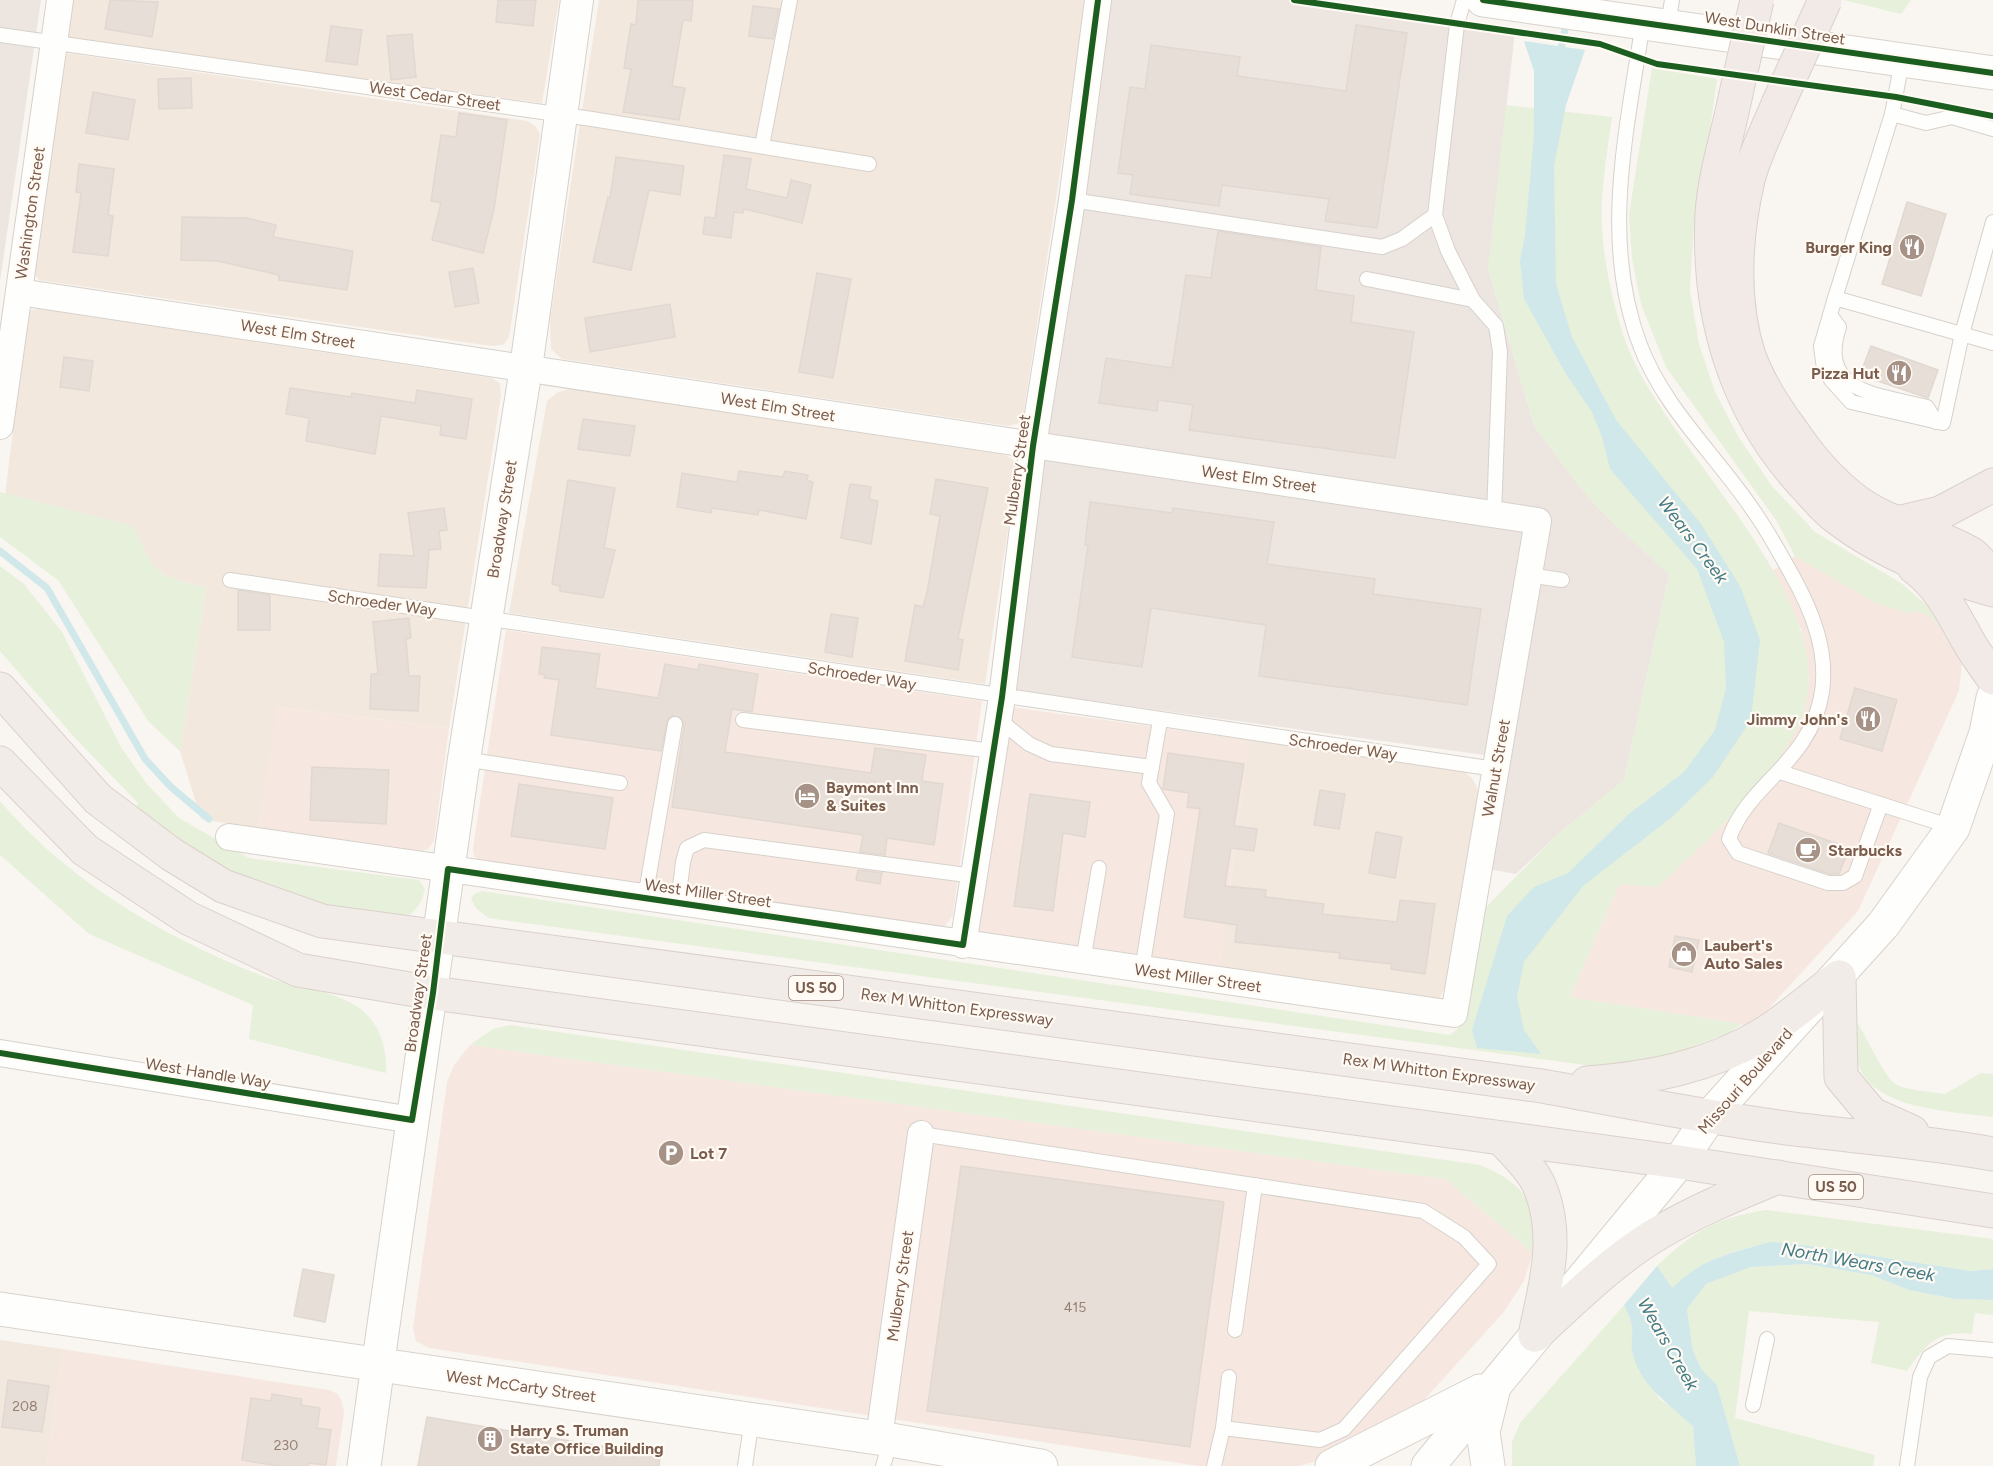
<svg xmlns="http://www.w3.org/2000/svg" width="1993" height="1466" font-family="Figtree,sans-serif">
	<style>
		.residential { fill: #f2e8de }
		.commercial { fill: #f6e8e1 }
		.industrial { fill: #ede5e0 }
		.green { fill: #e7f0db }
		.water { fill: #d0e8ea }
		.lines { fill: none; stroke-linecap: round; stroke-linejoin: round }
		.stream { stroke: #d0e8ea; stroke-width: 7 }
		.building { fill: #e6ded7; stroke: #e2d8d2; stroke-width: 1.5 }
		.service-casing { stroke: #d7d1cb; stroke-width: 16 }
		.minor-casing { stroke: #d7d1cb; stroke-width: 28 }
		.tertiary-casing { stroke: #d7d1cb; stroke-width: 34 }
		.secondary-casing { stroke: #d9d2cb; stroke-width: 35 }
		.trunk-casing { stroke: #dad1cc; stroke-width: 35 }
		.motorway-casing { stroke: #dad1cc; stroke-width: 35 }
		.service { stroke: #fefefd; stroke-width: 14 }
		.minor { stroke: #fefefd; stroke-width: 26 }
		.tertiary { stroke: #fefefd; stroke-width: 32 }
		.secondary { stroke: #fefefd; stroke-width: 33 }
		.trunk { stroke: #f2ece8; stroke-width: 33 }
		.motorway { stroke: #f2eae7; stroke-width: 33 }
		.motorway-bridge-casing { stroke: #dad1cc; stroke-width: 35; stroke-linecap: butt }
		.motorway-bridge { stroke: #f2eae7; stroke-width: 33 }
		.cycleway-casing { stroke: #fffaf3; stroke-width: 10 }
		.cycleway { stroke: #1b5e20; stroke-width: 6 }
		.labels { text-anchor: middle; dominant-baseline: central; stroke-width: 4.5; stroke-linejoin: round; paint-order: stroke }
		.number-label { font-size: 14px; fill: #977e72 }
		.shield { fill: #fffaf3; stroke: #a28b7f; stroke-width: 1.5 }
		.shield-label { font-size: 15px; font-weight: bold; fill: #7a5c4d }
		.street-label { font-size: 16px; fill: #7a5c4d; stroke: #fffaf3 }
		.poi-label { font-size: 16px; font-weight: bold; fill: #7a5c4d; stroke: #fffaf3; text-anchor: start }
		.water-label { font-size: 18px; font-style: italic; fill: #437c86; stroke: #fffaf3 }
	</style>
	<rect width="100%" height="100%" fill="#f9f5f0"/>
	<g class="residential">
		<path d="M73,0H559L542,103L66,39Z"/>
		<path d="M599,0H1086L1023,417L1020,423L1008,426L562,359L551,349L550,320Z"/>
		<path d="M67,53L527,121L536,127L540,134L509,337L503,345L491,346L39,280L33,272V262Z"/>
		<path d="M40,309L492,378L500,384L501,395L449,728L278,707L258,828L201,819L180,751L206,588L169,578L149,562L133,526L5,496L27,316L31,310Z"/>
		<path d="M571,388L1005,455L1014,461L1017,469L985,684L509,613L547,401L557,393Z"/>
		<path d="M1249,740L1463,771L1472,778L1479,792L1478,803L1446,986L1439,999L1428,1002L1219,972Z"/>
		<path d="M0,1340L62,1349L47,1466H0Z"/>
	</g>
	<g class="commercial">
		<path d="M1795,556L1929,616L1944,620L1962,663L1959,691L1858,911L1749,1030L1742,1024L1570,997L1619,884L1722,826L1778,757L1809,680L1801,629L1772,571Z"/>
		<path d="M506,630L982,701L953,915L945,926L934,929L480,861L474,856L473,848Z"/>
		<path d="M277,707L449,728L434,841L428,849L418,852L258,828Z"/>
		<path d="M1011,707L1249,740L1219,972L983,936L976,931Z"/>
		<path d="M470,1045L1445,1179L1533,1253L1524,1281L1503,1313L1413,1412L1345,1453L1299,1466H1199L429,1348L416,1341L413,1328L447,1082L454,1065Z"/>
		<path d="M62,1349L329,1390L338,1394L342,1402L344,1413L336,1466H47Z"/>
	</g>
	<g class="industrial">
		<path d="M0,0H41L0,281Z"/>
		<path d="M1111,0H1320L1515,31L1488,269L1534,426L1579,486L1605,515L1669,574L1624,780L1557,835L1516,874L1488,869L1507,758L1012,690Z"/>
	</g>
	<g class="green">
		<path d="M1844,0H1911L1901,14Z"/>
		<path d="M1652,68L1717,79L1705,166L1694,224L1690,290L1699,344L1715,392L1739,438L1772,486L1815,532L1901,583L1944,620L1938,626L1929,616L1917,611L1909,613L1877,604L1795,556L1776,520L1666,367L1641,304L1632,259L1629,215Z"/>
		<path d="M1506,105L1612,117C1608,144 1604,171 1602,198C1599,242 1611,299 1625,340C1662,446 1836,591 1805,706C1788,769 1705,842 1658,887L1619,884L1570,997L1742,1024L1731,1032L1694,1046L1692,1054L1600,1067L488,918L476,908L471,899L474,894L482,891L1450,1035L1457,1029L1486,907L1557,835L1624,780L1669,574L1605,515L1579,486L1534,426L1488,269Z"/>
		<path d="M0,492L134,526C154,574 156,575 206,588L180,751L149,722L58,580L0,537Z"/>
		<path d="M0,566L24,584L62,632L122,749L147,784L179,818L249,858L419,880L425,889C422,904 415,912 402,920C351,911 298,904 251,883C209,864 172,836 134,810L138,803L74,737L0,651Z"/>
		<path d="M0,801C69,882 162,936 260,975C290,987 339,990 363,1011C381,1027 387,1049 386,1073L249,1039L253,1005L89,934L0,855Z"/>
		<path d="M1857,1022C1864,1033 1886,1078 1894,1083C1903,1090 1933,1092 1945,1094L1981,1073L1993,1074V1117C1934,1109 1838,1109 1857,1022Z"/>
		<path d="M510,1025L1480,1165C1526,1184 1537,1203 1533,1253L1445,1179L470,1045L493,1029Z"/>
		<path d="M1766,1210L1993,1239V1269L1971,1271L1797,1244C1751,1241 1705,1256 1672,1289L1657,1266C1694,1231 1715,1218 1766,1210Z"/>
		<path d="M1807,1264L1871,1275L1909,1290L1955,1299L1993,1300V1315L1975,1313L1972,1334C1937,1330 1926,1345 1907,1371L1871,1363L1879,1322L1749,1311L1735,1418L1875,1455L1873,1466H1740L1717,1385L1702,1370L1693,1351L1687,1309L1706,1284L1751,1267Z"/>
		<path d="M1624,1305L1632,1325V1353L1660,1400L1677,1410L1693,1427L1696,1466H1512V1442L1520,1423Z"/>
	</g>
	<g class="water">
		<path d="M1524,41L1585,50L1566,105L1554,166L1556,284L1572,337L1616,420L1701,524L1740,586L1760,640L1751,720L1713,777L1672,817L1583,886L1524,962L1517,997L1524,1030L1541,1054L1477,1048L1472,1030L1507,916L1534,887L1568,873L1629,814L1684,772L1715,730L1726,688L1724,642L1697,569L1610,469L1602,437L1592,412L1566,374L1524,299L1520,261L1525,235L1534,134V71Z"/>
		<path d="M1770,1242L1797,1244L1971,1271L1993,1269V1300L1955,1299L1909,1290L1871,1275L1807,1264L1751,1267L1706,1284L1687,1309L1693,1351L1702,1370L1717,1385L1740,1466H1696L1693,1427C1670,1403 1643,1390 1633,1355C1630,1346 1633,1336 1632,1327C1631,1320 1627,1312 1624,1305L1657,1266L1672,1288C1705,1257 1728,1254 1770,1242Z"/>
	</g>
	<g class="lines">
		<g class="stream">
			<path d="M1560,53L1567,20"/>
			<path d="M0,551L47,588L145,759L171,787L209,819"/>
		</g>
	</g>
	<g class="building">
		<path d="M110,0L158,2L152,37L105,29Z"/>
		<path d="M498,0H536L533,26L496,22Z"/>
		<path d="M638,0H693L691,21L683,20L672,86L685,88L679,120L623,112L631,69L624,68L631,24L636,25Z"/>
		<path d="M753,6L779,9L773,39L749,36Z"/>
		<path d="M1356,25L1407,33L1377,228L1325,221L1329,199L1222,185L1219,206L1130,194L1133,175L1118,173L1130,87L1145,89L1151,45L1240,57L1237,76L1346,91Z"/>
		<path d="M331,26L362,30L357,65L326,61Z"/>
		<path d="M412,34L416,77L391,80L387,36Z"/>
		<path d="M191,78L192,108L159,109L158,79Z"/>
		<path d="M93,92L135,100L128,140L86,133Z"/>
		<path d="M459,113L507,120L494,209L483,253L432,240L441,203L431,201L441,135L456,137Z"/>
		<path d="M724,155L751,159L746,189L787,198L791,180L811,185L802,223L744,209L743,213L734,212L731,238L703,234L705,217L715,218Z"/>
		<path d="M616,157L684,166L680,195L649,190L631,270L593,262L608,197L610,198Z"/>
		<path d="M79,164L114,169L108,215L113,216L108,256L73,252L81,193L76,192Z"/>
		<path d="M1907,202L1946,214L1921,296L1882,284Z"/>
		<path d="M182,217L246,218L276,225L273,237L353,251L347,290L279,280V275L218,261L181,260Z"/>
		<path d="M1218,231L1321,247L1316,290L1354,296L1351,322L1414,332L1395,458L1189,430L1193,405L1158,400L1157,411L1099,403L1106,358L1172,368L1186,275L1211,278Z"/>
		<path d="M473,268L479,303L455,307L449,272Z"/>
		<path d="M817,273L851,279L833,378L799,372Z"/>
		<path d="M670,304L675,337L590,352L585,318Z"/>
		<path d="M1871,346L1938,370L1928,398L1860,375Z"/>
		<path d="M64,357L93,361L89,391L60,387Z"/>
		<path d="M290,388L351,397L352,393L415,403L417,390L472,399L466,439L440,435L441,426L381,416L375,454L306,441L309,418L286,414Z"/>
		<path d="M583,419L635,426L630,456L578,449Z"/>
		<path d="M739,471L783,477L785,471L808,475L807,480L813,482L806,519L759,510L758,515L712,508L711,513L677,507L682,473L737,482Z"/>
		<path d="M936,479L988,488L958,639L963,640L958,670L905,661L915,605L923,607L927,593L940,516L930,514Z"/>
		<path d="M568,480L615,488L604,548L615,550L603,598L560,591V586L552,584Z"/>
		<path d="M850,484L871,487L869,499L878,501L871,544L841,538Z"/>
		<path d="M1090,502L1172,513L1173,508L1274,522L1267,564L1375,579L1373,594L1481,609L1467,705L1259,676L1266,625L1151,608L1142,667L1072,657L1088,545H1085Z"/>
		<path d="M444,508L447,530L439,531L441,549L429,550L426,588L378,586L380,554L414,556L408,513Z"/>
		<path d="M238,590L270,595V630H238Z"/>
		<path d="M831,614L858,618L852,657L825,652Z"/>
		<path d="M409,618L411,638L406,639L409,676H420L418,711L370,709L371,674H378L373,622Z"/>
		<path d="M542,647L600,654L595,688L658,698L665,664L698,670L699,664L758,674L752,712L732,709L725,752L871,773L875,748L926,755L922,781L943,784L934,845L887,838L885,855L860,852L863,835L672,807L684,726L681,718L672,715L668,719L661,751L551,735L559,680L544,678L545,675L539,674Z"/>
		<path d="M1855,688L1897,700L1882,751L1840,739Z"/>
		<path d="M1168,753L1244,764L1234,826L1257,829L1254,851L1231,848L1225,886L1266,890L1265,897L1324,904L1322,914L1397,922L1400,900L1435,904L1425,974L1391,969L1392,964L1339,958L1340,953L1235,942L1237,925L1184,917L1200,809L1187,807L1189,793L1163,789Z"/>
		<path d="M312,767L389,770L386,824L310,820Z"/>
		<path d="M519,784L613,798L605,849L511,836Z"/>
		<path d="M1320,790L1345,794L1339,829L1314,825Z"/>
		<path d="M1030,794L1090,802L1085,837L1063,833L1053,911L1014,906Z"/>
		<path d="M1779,823L1849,848L1839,874H1829L1768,853Z"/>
		<path d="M1376,832L1402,837L1395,878L1369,873Z"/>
		<path d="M858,870L882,873L880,884L856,880Z"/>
		<path d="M1675,936L1699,940L1692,972L1669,967Z"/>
		<path d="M961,1166L1224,1202L1190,1447L927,1411Z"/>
		<path d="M303,1269L334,1275L325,1322L294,1316Z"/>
		<path d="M8,1380L49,1386L42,1432L2,1427Z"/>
		<path d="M272,1394L302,1399L301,1405L320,1408L317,1428L331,1430L326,1465L308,1463V1466H277L242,1460L251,1398L271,1401Z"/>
		<path d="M427,1417L660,1456L659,1466H418Z"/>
	</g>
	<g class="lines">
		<g class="service-casing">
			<g id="service">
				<path d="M1464,0L1457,24L1435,215L1448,251L1473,300"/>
				<path d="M1643,22C1627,130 1600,239 1640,345C1664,409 1718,457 1755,513C1769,533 1780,554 1792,575C1812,611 1828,650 1822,692C1811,763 1748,783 1729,839L1738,853L1828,883H1843L1855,876L1881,804"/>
				<path d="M1668,25L1672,0"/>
				<path d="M0,35L592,119L869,164"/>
				<path d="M1902,61L1892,114L1926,123L1952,117L1993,129"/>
				<path d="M1892,114L1835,298L1993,343"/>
				<path d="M762,146L790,0"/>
				<path d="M1072,200L1382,247L1402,239L1435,215"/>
				<path d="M1367,279L1473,300L1496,326L1500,352L1494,515"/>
				<path d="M1835,298L1821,346L1824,369L1832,381L1851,402L1943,423L1962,334L1993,222"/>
				<path d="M1830,315L1839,327C1817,393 1880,395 1927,407L1936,422"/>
				<path d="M1528,575L1562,580"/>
				<path d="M230,580L1495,769"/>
				<path d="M998,719L1029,744L1051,754L1152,767"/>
				<path d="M743,720L993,751"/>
				<path d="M464,759L620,783"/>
				<path d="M1780,772L1952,827"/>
				<path d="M645,898L675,724"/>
				<path d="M678,903L683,862L687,848L704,840L974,876"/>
				<path d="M1083,961L1099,868"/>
				<path d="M1142,970L1167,814L1149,783L1160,721"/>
				<path d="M921,1134L1423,1211L1464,1237L1489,1264L1344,1429L1320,1440L1223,1428"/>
				<path d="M1235,1330L1255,1185"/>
				<path d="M1753,1405L1767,1339"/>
				<path d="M745,1466L752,1419"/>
				<path d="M883,1466L891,1440"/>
				<path d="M1214,1466L1223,1428L1229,1377"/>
				<path d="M1907,1466L1920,1377L1929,1357L1948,1346L1993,1350"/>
			</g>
		</g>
		<g class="minor-casing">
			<g id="minor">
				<path d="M19,292L1538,521L1454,1014L229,837"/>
				<path d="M0,426L60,0"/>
				<path d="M963,945L1002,697L1033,446L1072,200L1098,0"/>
				<path d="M0,1053L412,1120"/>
				<path d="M879,1438L921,1134"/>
			</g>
		</g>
		<g class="tertiary-casing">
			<path id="tertiary" d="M378,1364L464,759L526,368L577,0"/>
		</g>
		<g class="secondary-casing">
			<g id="secondary">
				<path d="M1483,0L1993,73"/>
				<path d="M0,1309L891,1440L1041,1466"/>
				<path d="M364,1466L378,1364"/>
				<path d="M1332,1466L1480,1391"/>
				<path d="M1428,1466L1679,1162L1710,1116L1883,925L1953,828L1986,733L1993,698"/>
				<path d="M1488,1466L1483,1432L1493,1391"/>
			</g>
		</g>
		<g class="trunk-casing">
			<g id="trunk">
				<path d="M0,689L98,799L171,854L223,886L322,921L1542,1086C1625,1101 1709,1118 1794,1129C1860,1137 1927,1142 1993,1154"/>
				<path d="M0,763L85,850L188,918L298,970L433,993L1679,1162L1993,1211"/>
				<path d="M1839,977L1841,1077L1872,1114L1912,1132"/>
				<path d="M1587,1083C1650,1078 1708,1067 1762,1035C1789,1018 1814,996 1839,977"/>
				<path d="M1503,1140C1515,1153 1530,1167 1538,1183C1561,1233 1546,1284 1535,1335"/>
				<path d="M1535,1335C1573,1300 1612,1261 1657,1234C1695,1211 1737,1194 1778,1177"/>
			</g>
		</g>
		<g class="motorway-casing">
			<g id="motorway">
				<path d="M1735,98C1728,134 1714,177 1712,214C1707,317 1736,414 1808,489C1817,499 1826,510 1837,518C1883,553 1937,574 1993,590"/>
				<path d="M1778,104C1768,129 1754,155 1748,180C1735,236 1731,301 1749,356C1759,384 1775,408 1792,431C1810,458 1831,482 1856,501C1890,526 1933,532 1968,552C1978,557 1986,570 1993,579"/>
				<path d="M1897,523L1940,513L1993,485"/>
				<path d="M1914,567C1939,585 1952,612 1967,639C1974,652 1984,665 1993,678"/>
			</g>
		</g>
		<use href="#service" class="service"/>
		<use href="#minor" class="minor"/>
		<use href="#tertiary" class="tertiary"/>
		<use href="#secondary" class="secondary"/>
		<use href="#trunk" class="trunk"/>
		<use href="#motorway" class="motorway"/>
		<g class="motorway-bridge-casing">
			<g id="motorway-bridge">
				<path d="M1735,98L1757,0"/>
				<path d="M1778,104L1825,0"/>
			</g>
		</g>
		<use href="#motorway-bridge" class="motorway-bridge"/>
		<g class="cycleway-casing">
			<g id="cycleway">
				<path d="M1294,0L1600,44L1657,64L1896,97L1993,116"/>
				<path d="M1483,0L1993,73"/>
				<path d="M0,1053L412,1120L433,993L448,869L963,945L1002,697L1033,446L1072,200L1098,0"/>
			</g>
		</g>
		<use href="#cycleway" class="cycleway"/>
	</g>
	<defs>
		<g id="restaurant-disc" transform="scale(1.35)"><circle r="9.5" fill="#a69286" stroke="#fffaf3"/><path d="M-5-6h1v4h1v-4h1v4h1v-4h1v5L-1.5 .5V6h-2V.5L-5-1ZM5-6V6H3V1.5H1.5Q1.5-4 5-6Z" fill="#fff"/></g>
		<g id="hotel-disc" transform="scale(1.35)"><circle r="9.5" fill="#a69286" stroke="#fffaf3"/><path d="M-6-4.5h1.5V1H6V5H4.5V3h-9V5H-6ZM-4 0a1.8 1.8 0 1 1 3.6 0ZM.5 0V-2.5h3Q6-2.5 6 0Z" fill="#fff"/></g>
		<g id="cafe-disc" transform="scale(1.35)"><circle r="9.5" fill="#a69286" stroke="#fffaf3"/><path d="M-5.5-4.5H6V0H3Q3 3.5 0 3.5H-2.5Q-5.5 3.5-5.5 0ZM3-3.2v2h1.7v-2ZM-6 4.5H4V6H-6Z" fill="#fff"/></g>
		<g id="shop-disc" transform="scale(1.35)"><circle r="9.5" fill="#a69286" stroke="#fffaf3"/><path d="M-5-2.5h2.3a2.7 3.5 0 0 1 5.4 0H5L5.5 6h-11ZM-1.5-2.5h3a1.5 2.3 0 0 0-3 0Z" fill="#fff"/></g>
		<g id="parking-disc" transform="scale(1.35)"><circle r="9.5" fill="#a69286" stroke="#fffaf3"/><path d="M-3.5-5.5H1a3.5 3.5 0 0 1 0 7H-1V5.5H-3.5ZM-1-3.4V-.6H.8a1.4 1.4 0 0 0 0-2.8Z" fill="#fff"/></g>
		<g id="building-disc" transform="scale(1.35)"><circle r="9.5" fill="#a69286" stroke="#fffaf3"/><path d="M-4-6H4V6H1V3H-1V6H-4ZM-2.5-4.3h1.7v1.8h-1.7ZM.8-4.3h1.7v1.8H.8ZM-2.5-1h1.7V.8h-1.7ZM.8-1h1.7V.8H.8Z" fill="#fff"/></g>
	</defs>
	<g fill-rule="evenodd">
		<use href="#restaurant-disc" x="1912" y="247"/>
		<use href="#restaurant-disc" x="1899" y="373"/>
		<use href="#restaurant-disc" x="1868" y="719"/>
		<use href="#hotel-disc" x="807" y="796"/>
		<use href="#cafe-disc" x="1808" y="850"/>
		<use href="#shop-disc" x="1684" y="954"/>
		<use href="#parking-disc" x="671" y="1153"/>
		<use href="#building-disc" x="490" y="1439"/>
	</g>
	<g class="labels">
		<g class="number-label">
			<text x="1075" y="1307">415</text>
			<text x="25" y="1406">208</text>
			<text x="286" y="1445">230</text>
		</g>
		<g class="shield">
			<rect x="789" y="976" width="54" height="24" rx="4.5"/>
			<rect x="1809" y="1175" width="54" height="24" rx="4.5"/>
		</g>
		<g class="shield-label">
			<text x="816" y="988">US 50</text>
			<text x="1836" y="1187">US 50</text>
		</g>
		<g class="street-label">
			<text transform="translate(1775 28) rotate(9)">West Dunklin Street</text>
			<text transform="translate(435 96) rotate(8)">West Cedar Street</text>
			<text transform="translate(30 213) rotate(-82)">Washington Street</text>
			<text transform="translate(298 334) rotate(9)">West Elm Street</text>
			<text transform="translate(778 407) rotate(9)">West Elm Street</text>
			<text transform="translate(1017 470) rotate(-82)">Mulberry Street</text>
			<text transform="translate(1259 479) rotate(8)">West Elm Street</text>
			<text transform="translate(502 519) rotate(-81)">Broadway Street</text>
			<text transform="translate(382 603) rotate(8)">Schroeder Way</text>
			<text transform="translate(862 676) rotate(9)">Schroeder Way</text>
			<text transform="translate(1343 747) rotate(8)">Schroeder Way</text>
			<text transform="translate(1496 768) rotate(-80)">Walnut Street</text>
			<text transform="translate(708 893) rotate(8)">West Miller Street</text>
			<text transform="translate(1198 978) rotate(8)">West Miller Street</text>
			<text transform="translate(418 993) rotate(-82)">Broadway Street</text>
			<text transform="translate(957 1007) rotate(8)">Rex M Whitton Expressway</text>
			<text transform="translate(1439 1072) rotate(8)">Rex M Whitton Expressway</text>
			<text transform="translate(208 1073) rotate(9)">West Handle Way</text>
			<text transform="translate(1745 1081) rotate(-49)">Missouri Boulevard</text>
			<text transform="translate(900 1286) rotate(-82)">Mulberry Street</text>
			<text transform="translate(521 1386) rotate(8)">West McCarty Street</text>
		</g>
		<g class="poi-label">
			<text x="1892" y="247" text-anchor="end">Burger King</text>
			<text x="1880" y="373" text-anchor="end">Pizza Hut</text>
			<text x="1848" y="719" text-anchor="end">Jimmy John's</text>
			<text x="826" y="787">Baymont Inn<tspan x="826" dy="18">&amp; Suites</tspan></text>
			<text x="1828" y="850">Starbucks</text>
			<text x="1704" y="945">Laubert's<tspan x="1704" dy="18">Auto Sales</tspan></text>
			<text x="690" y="1153">Lot 7</text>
			<text x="510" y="1430">Harry S. Truman<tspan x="510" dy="18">State Office Building</tspan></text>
		</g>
		<g class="water-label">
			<text transform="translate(1693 540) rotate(53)">Wears Creek</text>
			<text transform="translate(1858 1262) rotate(10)">North Wears Creek</text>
			<text transform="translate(1668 1344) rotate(60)">Wears Creek</text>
		</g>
	</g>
</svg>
